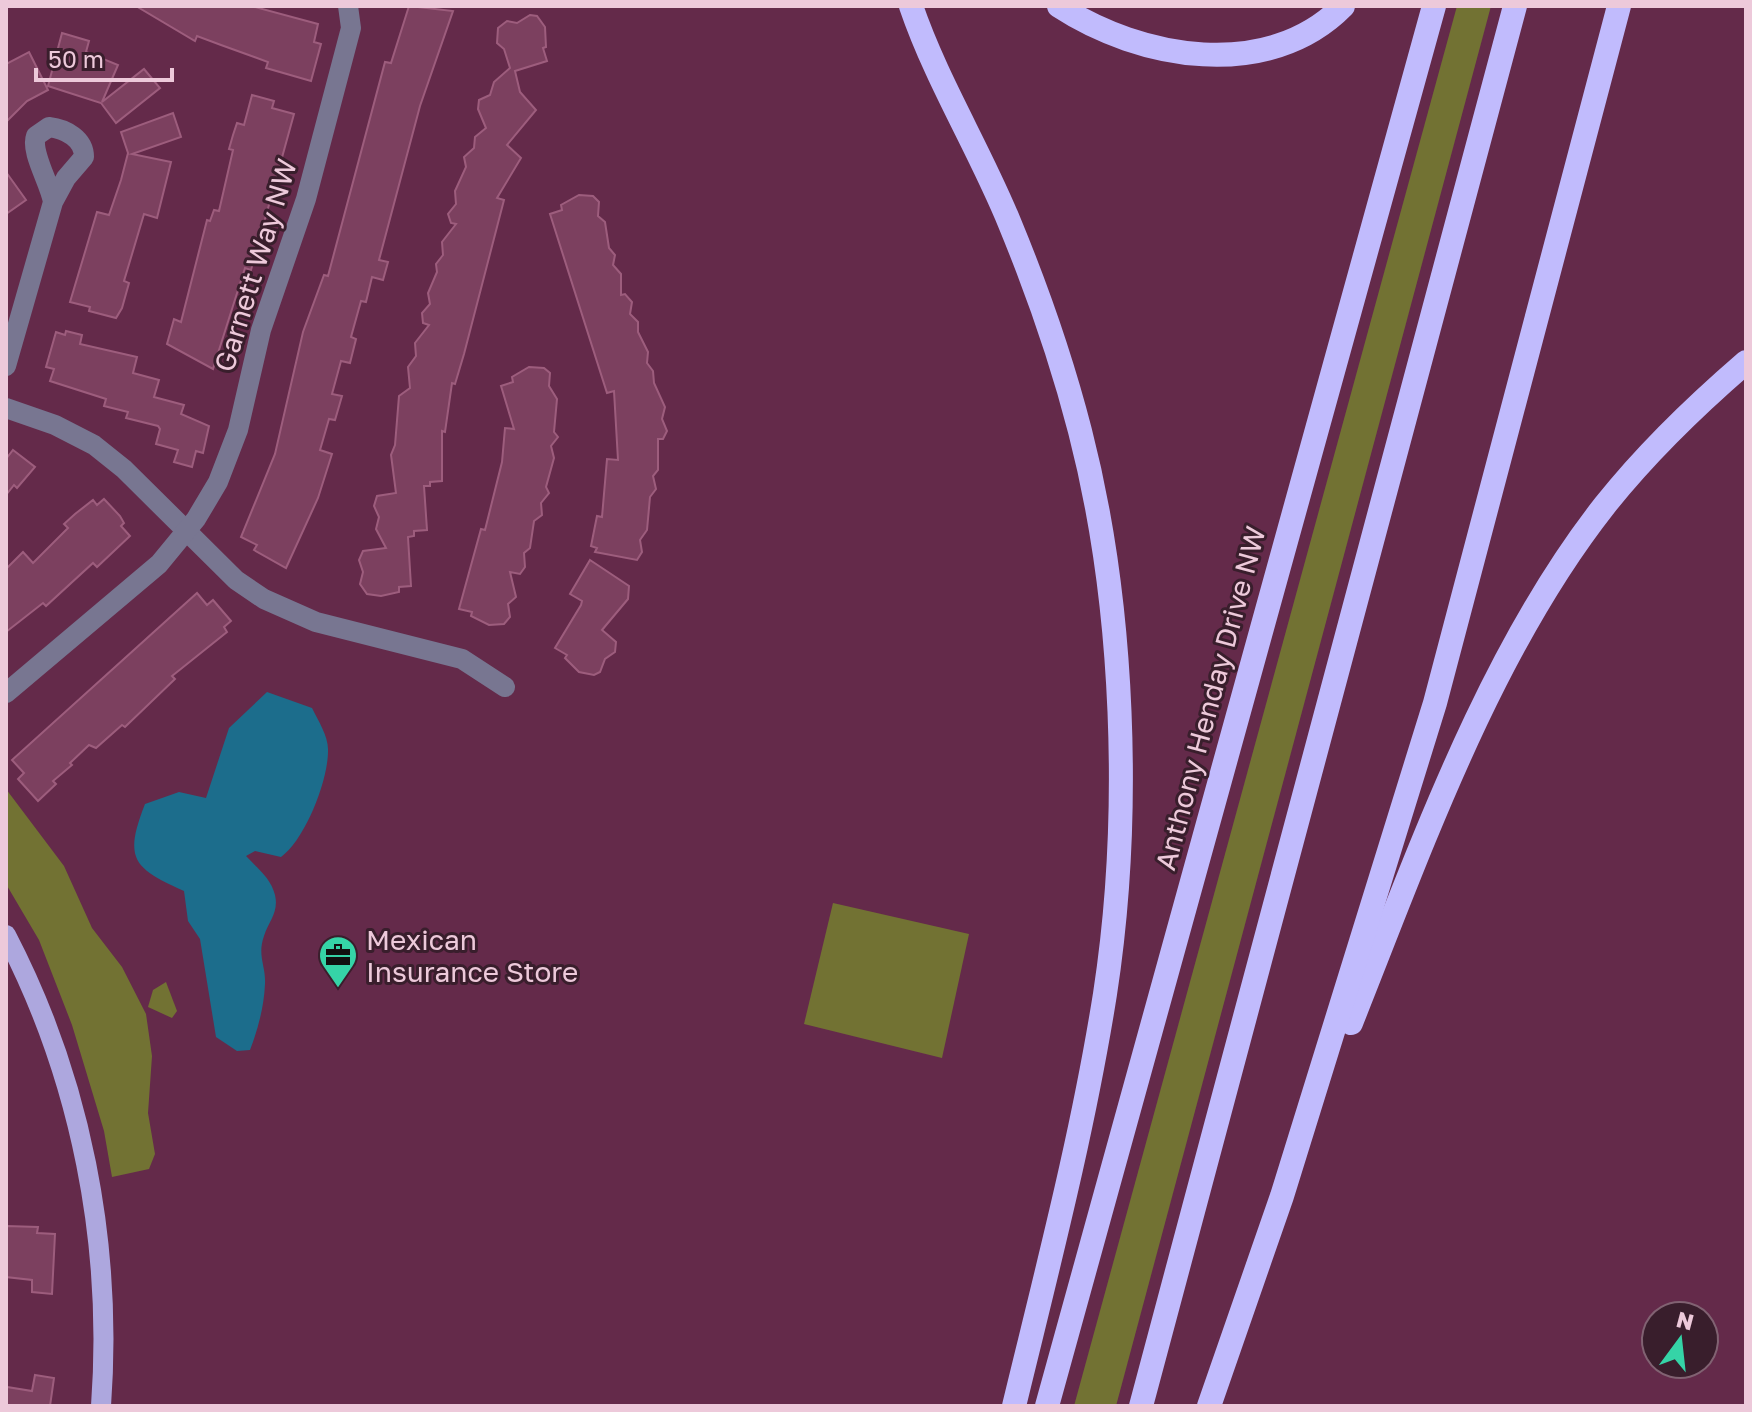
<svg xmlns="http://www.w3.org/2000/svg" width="1752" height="1412" font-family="'Golos Text',sans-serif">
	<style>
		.green { fill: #727233 }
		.water { fill: #1c6d8c }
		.building { fill: #7c405f; stroke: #9d5d7d; stroke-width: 2 }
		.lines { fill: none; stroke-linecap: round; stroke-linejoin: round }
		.minor { stroke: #787691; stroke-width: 20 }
		.major { stroke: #ada7de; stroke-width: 20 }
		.highway { stroke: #c1bbfd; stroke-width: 24 }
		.labels { text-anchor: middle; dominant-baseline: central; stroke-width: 6; stroke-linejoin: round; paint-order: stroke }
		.street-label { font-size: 28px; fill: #edc9da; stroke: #391e2c }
		.poi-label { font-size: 28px; fill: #edc9da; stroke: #391e2c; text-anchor: start }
	</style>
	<rect width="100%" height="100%" fill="#642a4a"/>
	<g class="green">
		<path d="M1457,6H1491L1116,1406H1074Z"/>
		<path d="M6,789L64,866L92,928L122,967L146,1014L152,1056L148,1113L155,1154L149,1169L112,1177L104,1131L72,1025L39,940L6,884Z"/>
		<path d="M833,903L969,934L942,1058L804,1024Z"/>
		<path d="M166,982L177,1011L172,1018L148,1007L153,990Z"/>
	</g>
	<path class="water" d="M267,692L312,708C318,720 328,736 328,749C329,779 305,840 281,857L255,851L246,856C257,868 271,878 275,895C279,912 269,921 264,936C257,956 266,966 265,984C264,1007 258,1029 250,1050L237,1051L216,1037L200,939L188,921L184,891C134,868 123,860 145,804L179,792L206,798L229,728Z"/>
	<g class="building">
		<path d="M136,6H251L318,24L314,42L321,44L311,81L266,68L268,62L221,45L197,36L195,41Z"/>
		<path d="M409,6L453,11L420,106L379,260L388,262L383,280L372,277L366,302L361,301L351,337L356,339L350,363L341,361L332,394L342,396L335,420L329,419L320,450L332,454L318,498L286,568L254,550L257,545L241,537L275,454L303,332L324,275L328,276L385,62L391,63Z"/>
		<path d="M530,15L537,16L545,27L546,47L543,48L547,61L515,71L520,92L536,110L507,145L521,158L497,198L504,200L464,354L455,384L452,383L445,432L442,431V481L430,482V486H424L427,530L414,531V536L408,537L411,586L399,587V592L381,596L367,594L360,584L363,572L359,560L363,551L386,548L376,529L379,517L374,506L377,496L396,493L391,455L395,445L399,396L410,388L408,367L416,356L415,343L429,325L423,323L422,313L430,304L428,293L437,272L436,264L443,255L442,242L456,224L451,223L448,214L456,204L455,191L466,167L464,157L474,148L475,137L486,128L478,109L479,100L490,95L494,82L510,68L504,49L497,43L498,28L507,21L517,23Z"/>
		<path d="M62,33L89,41L86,52L118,65L102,102L144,69L160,88L116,123L101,103L48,86Z"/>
		<path d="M29,52L48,90L27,101L6,122V64Z"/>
		<path d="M252,95L274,101L272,108L294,114L251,270L245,268L213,369L167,344L174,319L181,322L207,220L210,221L214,210L219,211L233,150L229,149L233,135L237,123L244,125Z"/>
		<path d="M173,113L181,137L132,154L171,162L157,218L144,214L124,281L129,283L122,308L116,318L89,311L90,307L70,302L97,212L109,215L121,180L128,153L121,132Z"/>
		<path d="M6,172L26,200L6,214Z"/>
		<path d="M579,195L593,196L599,202L598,216L605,222L609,248L615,255L613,265L621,274V295L625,294L632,302L630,314L638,322V332L648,352L647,363L653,371L654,383L665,407L662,419L667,431L663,439H658V470L653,476L656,489L650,497L647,530L640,540L642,552L637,560L595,552L597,548L591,546L597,516L602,517L607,459L618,460L614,391L607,393L550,214L562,210L561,205Z"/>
		<path d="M66,331L82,335L80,344L137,357L133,373L159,380L154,397L184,405L181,414L209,426L203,453L196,451L192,467L174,462L178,450L156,444L160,429L158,426L126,418L128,412L104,406L106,399L50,381L54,369L46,367L56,332L65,335Z"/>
		<path d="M529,367L544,368L550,373L549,386L557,399L554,432L558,437L551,446L554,458L546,487L549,493L541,503L542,515L534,521L530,548L524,553L525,567L520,574L510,572L516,597L508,604L510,617L504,624L489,625L471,616L472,612L459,609L481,529L485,530L502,462L505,428L514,429L501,386L513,382L512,377Z"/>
		<path d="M13,450L35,467L17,488L14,485L6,495V459Z"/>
		<path d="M104,499L120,516L124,523L121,526L130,536L97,567L93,563L46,606L43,603L6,632V569L23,552L33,563L68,528L64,524L75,514L93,500L97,505Z"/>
		<path d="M590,560L629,586L628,599L602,630L616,642L615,652L605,659L600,672L594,675L579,672L565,658L567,655L555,648L581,605L582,601L570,594Z"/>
		<path d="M197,593L207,605L213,600L231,621L224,627L227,632L172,676L175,679L125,727L122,725L96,748L89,745L70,763L72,765L53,781L56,784L38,801L18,779L24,773L12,760Z"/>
		<path d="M6,1226L38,1227L37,1233L55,1234L52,1294L32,1292V1280L6,1277Z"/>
		<path d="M35,1375L54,1378L50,1406H6L7,1387L32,1391Z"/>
	</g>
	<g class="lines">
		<g class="minor">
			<path d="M6,366L53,202L66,178L84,157C84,139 66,129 49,127L36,136C30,152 50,183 53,202"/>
			<path d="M6,408L55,425L94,445L124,469L236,580L264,599L316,622L462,659L505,687"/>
			<path d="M6,693L159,564L196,519L218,482L238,430L261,330L306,199L351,28L348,6"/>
		</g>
		<path class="major" d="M6,935C81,1079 113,1244 101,1406"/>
		<g class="highway">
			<path d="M911,6C937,82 980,150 1010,224C1036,287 1063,365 1080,431C1125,605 1132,818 1105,994C1083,1133 1047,1270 1014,1406"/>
			<path d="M1059,6C1140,59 1268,82 1343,6"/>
			<path d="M1351,1023C1420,850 1489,652 1605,505C1647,452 1695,406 1746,362"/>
			<path d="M1047,1406L1434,6"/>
			<path d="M1141,1406L1515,6"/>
			<path d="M1209,1406L1282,1196L1435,703L1619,6"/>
		</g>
	</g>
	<defs>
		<g id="office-pin" transform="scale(2)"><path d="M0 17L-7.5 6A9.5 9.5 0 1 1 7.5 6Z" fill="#35d4a7" stroke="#391e2c"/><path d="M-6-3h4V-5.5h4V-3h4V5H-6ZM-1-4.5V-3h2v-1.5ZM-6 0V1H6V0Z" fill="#111"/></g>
	</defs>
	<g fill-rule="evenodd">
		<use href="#office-pin" x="338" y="955"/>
	</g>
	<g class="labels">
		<g class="street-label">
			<text transform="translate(255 265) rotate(-73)">Garnett Way NW</text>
			<text transform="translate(1210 698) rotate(-75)">Anthony Henday Drive NW</text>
		</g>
		<g class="poi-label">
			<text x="366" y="939">Mexican<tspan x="366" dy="32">Insurance Store</tspan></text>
		</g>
	</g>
	<rect width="1752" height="1412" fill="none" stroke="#edc9da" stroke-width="16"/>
	<g transform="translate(1680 1340) rotate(15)"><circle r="38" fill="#391e2c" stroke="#816272" stroke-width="2"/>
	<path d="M0-6L14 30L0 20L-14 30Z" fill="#35d4a7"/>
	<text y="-12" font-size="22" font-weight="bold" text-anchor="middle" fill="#edc9da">N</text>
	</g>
	<path d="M36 68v12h136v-12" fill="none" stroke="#edc9da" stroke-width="4"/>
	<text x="48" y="68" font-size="24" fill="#edc9da" stroke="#391e2c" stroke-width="6" paint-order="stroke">50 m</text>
</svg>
